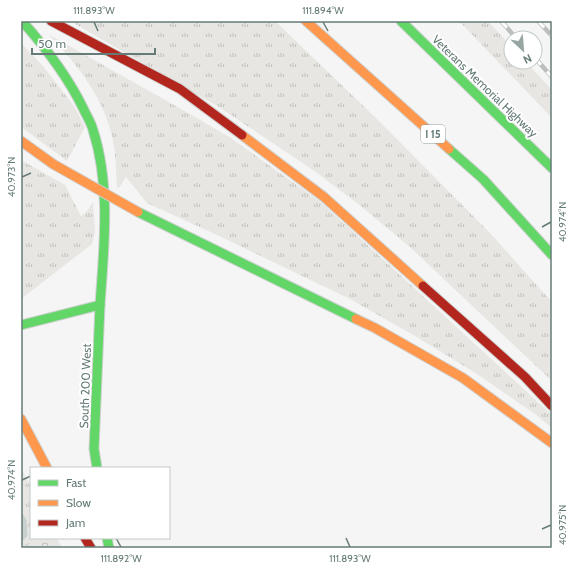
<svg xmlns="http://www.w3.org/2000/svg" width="573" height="569" font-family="Cabin,sans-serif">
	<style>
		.grass { fill: url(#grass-tufts) }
		.forest { fill: url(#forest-crowns) }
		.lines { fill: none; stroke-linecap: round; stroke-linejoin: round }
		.stream { stroke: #c8d1ce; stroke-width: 5 }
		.fast-casing { stroke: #ced1d0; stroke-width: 11 }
		.slow-casing { stroke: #ced1d0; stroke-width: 11 }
		.jam-casing { stroke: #ced1d0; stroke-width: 11 }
		.fast { stroke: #63d668; stroke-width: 9 }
		.slow { stroke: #ff974d; stroke-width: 9 }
		.jam { stroke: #b3261e; stroke-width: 9 }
		.rail-casing { stroke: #babebd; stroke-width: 4.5 }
		.rail { stroke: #fff; stroke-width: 3; stroke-dasharray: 9; stroke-linecap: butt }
		.slow-bridge-casing { stroke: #cfd1d0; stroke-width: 11; stroke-linecap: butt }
		.slow-bridge { stroke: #ff974d; stroke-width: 9 }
		.ticks { fill: none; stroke: #657b77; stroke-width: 1.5 }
		.labels { text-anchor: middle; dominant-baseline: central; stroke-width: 4; stroke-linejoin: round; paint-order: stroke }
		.shield { fill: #fff; stroke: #93a3a0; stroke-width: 1 }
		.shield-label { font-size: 11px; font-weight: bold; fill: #657b77 }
		.street-label { font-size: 12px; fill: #657b77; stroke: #fff }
		.neatline { fill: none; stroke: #657b77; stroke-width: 1.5 }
		.ticks-label { font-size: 10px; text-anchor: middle; fill: #657b77 }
	</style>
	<defs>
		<pattern id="grass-tufts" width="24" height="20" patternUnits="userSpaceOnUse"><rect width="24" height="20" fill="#e7e6e2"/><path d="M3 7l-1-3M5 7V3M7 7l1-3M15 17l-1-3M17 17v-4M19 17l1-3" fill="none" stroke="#bfbfbc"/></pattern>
		<pattern id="forest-crowns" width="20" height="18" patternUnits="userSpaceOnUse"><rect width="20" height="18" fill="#e7e6e2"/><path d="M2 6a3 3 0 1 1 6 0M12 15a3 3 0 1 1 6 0" fill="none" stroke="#bfbfbc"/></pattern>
	</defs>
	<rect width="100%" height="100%" fill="#f5f5f5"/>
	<g class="grass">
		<path d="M70,21H275L378,120L490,233L552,302V381L411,248L357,203L313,170L219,107Z"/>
		<path d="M459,21H488L511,46V62H526L552,90V118Z"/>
		<path d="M48,34L190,114L231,138L322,203L552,415V428L535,414L477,374L415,336L350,299L215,234L147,203L126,177L119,188L117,187C116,169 116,150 111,132C101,94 75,62 48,34Z"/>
		<path d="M21,43L43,66L74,106L85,127L67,161L21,127Z"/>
		<path d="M21,160L65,185L81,216L87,211L93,202L95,233L92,244L21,299Z"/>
		<path d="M21,468L31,487V538H57H39L23,548H21Z"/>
	</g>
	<path class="forest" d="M39,538H57L62,548H23Z"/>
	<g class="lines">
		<path class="stream" d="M21,516L24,520L25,535L21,539"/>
		<g class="fast-casing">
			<g id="fast">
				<path d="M22,21C46,48 67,75 83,108C86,115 91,122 93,130C111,186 104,247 100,305"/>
				<path d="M401,21L552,168"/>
				<path d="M449,149L483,179L552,255"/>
				<path d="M138,212L356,319"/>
				<path d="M21,325L100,305L94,449L97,468"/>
				<path d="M107,538L109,548"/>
			</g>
		</g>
		<g class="slow-casing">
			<g id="slow">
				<path d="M306,21L449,149"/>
				<path d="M242,135L324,197L423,286"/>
				<path d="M21,141L53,164"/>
				<path d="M356,319L375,328L463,378L552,443"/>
				<path d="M21,419L47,468"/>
			</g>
		</g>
		<g class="jam-casing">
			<g id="jam">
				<path d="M51,21L180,89L242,135"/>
				<path d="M423,286L525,377L552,406"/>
				<path d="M85,538L91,548"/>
			</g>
		</g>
		<use href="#fast" class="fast"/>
		<use href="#slow" class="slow"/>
		<use href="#jam" class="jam"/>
		<g class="rail-casing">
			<g id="rail">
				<path d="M501,21L516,38"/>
				<path d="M538,21L552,36"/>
				<path d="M535,58L552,77"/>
			</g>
		</g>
		<use href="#rail" class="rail"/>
		<g class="slow-bridge-casing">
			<path id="slow-bridge" d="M53,164L138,212"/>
		</g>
		<use href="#slow-bridge" class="slow-bridge"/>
	</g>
	<path class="ticks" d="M94,22L98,31M323,22L328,31M22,177L31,173M542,227L551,222M22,480L31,476M542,529L551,525M116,538L121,547M346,538L350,547"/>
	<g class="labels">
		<rect class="shield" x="421" y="125" width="24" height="18" rx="3"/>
		<g class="shield-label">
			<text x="433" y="134">I 15</text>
		</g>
		<g class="street-label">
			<text transform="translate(485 86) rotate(44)">Veterans Memorial Highway</text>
			<text transform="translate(85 386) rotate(-88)">South 200 West</text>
		</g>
	</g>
	<rect width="573" height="569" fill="none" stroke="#ffffff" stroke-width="44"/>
	<rect x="30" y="467" width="140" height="72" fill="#ffffff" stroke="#c1cac9"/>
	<rect x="38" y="480" width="20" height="6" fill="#63d668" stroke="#c1cac9"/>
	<text x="66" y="487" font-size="12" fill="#657b77">Fast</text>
	<rect x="38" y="500" width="20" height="6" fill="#ff974d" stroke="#c1cac9"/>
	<text x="66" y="507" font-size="12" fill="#657b77">Slow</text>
	<rect x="38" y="520" width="20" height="6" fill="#b3261e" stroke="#c1cac9"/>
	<text x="66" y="527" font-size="12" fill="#657b77">Jam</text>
	<g transform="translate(523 50) rotate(154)"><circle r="19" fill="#ffffff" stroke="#c1cac9"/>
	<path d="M0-3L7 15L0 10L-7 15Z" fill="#97a6a3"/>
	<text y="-6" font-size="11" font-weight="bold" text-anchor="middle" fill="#657b77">N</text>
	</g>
	<path d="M32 48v6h123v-6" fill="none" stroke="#657b77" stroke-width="2"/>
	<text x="38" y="48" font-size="12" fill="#657b77" stroke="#ffffff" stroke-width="3" paint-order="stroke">50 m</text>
	<rect x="22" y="22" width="529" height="525" class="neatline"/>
	<g class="ticks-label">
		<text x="94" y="14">111.893°W</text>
		<text x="323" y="14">111.894°W</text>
		<text transform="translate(11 177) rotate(-90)" y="4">40.973°N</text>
		<text transform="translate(562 222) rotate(-90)" y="4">40.974°N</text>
		<text transform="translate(11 480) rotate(-90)" y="4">40.974°N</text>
		<text transform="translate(562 525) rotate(-90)" y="4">40.975°N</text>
		<text x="121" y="562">111.892°W</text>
		<text x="350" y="562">111.893°W</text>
	</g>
</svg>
